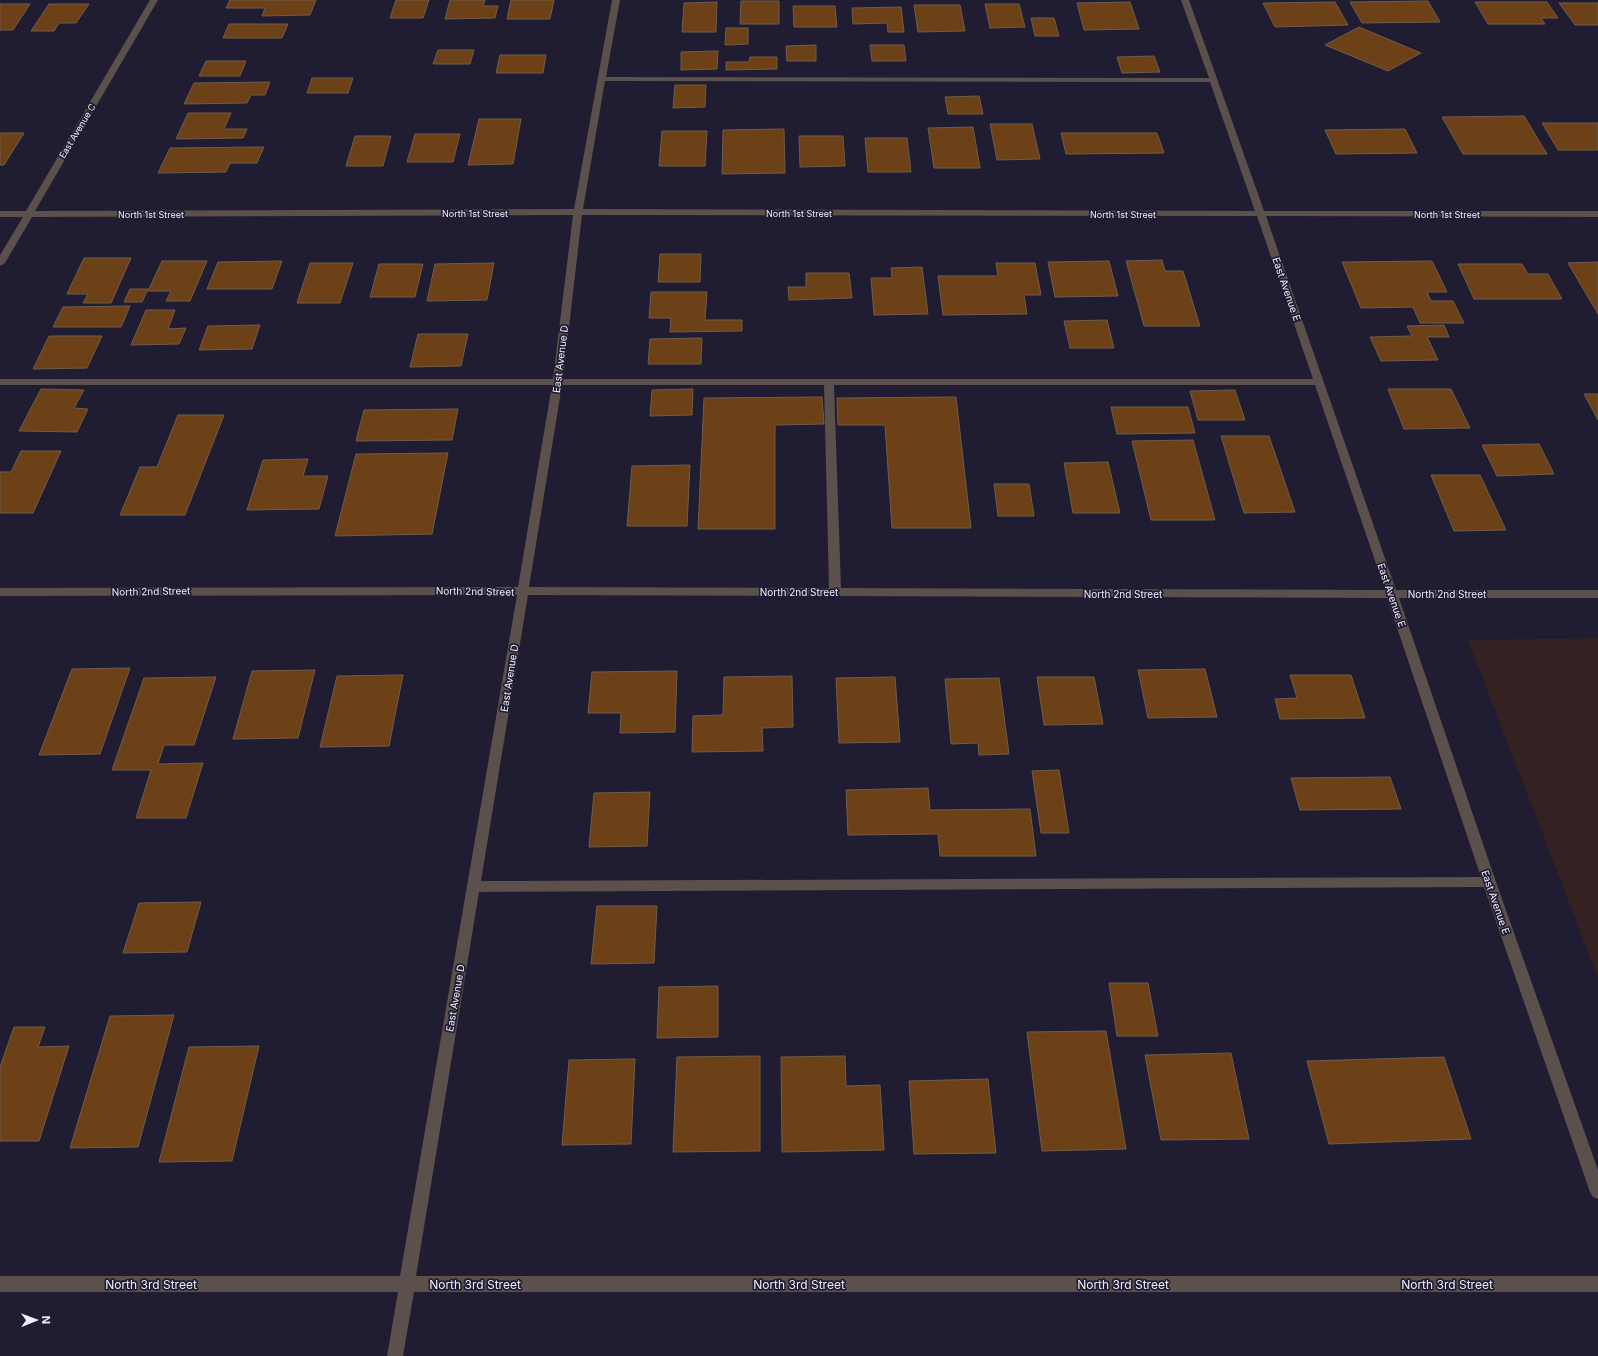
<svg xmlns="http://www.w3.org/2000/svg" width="1598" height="1356" font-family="Inter,sans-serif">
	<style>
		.education { fill: #342121 }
		.building { fill: #6c4117; stroke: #715c4a }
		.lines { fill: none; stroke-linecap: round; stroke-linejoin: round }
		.minor { fill: #5c504c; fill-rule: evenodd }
		.labels { text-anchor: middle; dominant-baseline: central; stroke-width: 3.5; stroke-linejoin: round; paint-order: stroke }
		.far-street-label { font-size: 9px; fill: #efedfb; stroke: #201c31 }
		.street-label { font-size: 10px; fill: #efedfb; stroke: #201c31 }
		.near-street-label { font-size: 12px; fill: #efedfb; stroke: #201c31 }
	</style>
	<rect width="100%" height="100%" fill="#201c31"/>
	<path class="education" d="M1598,638V978L1468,640Z"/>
	<g class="building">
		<path d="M230,0H316L310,15L262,16L265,8H226Z"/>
		<path d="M396,0H429L423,18H390Z"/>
		<path d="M450,0H485L483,6H498L495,18L445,19Z"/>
		<path d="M511,0H554L550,19H507Z"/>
		<path d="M741,1H779V24H740Z"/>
		<path d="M1428,1L1440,22L1362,23L1350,2Z"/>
		<path d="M717,2L716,32H682L684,3Z"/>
		<path d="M1130,2L1139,29L1084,30L1077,3Z"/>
		<path d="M1335,2L1348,25L1275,27L1263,3Z"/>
		<path d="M1475,2H1547L1558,18H1541L1545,24H1488Z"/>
		<path d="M1559,3H1598V25H1575Z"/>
		<path d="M0,4H30L13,30H0Z"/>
		<path d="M49,4H89L76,23H59L54,31H31Z"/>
		<path d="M985,4H1019L1025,27L990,28Z"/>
		<path d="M914,5H960L965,31L918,32Z"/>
		<path d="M793,6H835L837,27H794Z"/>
		<path d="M901,7L904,32H888L887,23L853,24L852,8Z"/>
		<path d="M1031,18H1054L1059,36H1035Z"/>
		<path d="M229,24H288L282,38H223Z"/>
		<path d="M1359,27L1421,53L1388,71L1325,45Z"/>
		<path d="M726,28H748V44L725,45Z"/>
		<path d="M816,45V61H787L786,46Z"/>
		<path d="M870,45H904L906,61H872Z"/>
		<path d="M438,50H474L470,64H433Z"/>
		<path d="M718,51L717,69L681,70V52Z"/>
		<path d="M500,55H546L543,73H496Z"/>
		<path d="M1154,56L1160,72L1122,73L1117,57Z"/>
		<path d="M750,57H777V69L726,70V62H749Z"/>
		<path d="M206,61H246L240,76H199Z"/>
		<path d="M312,78H353L348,93H307Z"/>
		<path d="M270,82L265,95H251L247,103L184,104L194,83Z"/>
		<path d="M675,85H706L705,107L673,108Z"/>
		<path d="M979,96L983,114H948L945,97Z"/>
		<path d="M188,113H231L224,129H247L243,138L176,139Z"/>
		<path d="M1524,116L1547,154H1463L1442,117Z"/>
		<path d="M479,119H521L513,164L468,165Z"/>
		<path d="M1542,123H1598V150H1558Z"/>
		<path d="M990,124H1032L1040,159L997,160Z"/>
		<path d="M973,127L980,168H934L928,128Z"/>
		<path d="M784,129L785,173L722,174L723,130Z"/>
		<path d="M1405,129L1417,153L1336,154L1325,130Z"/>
		<path d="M662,131H707L705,166H659Z"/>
		<path d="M0,133H24L4,165H0Z"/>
		<path d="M1061,133H1157L1164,153L1066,154Z"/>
		<path d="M415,134H460L453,162H407Z"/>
		<path d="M355,136H391L383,166H346Z"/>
		<path d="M799,136H843L845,166L800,167Z"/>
		<path d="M865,138H907L911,172H868Z"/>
		<path d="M264,147L257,163H230L226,172L158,173L170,148Z"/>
		<path d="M660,254H701L700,282H658Z"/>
		<path d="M84,258H131L111,303H83L88,294H67Z"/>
		<path d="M1162,260L1165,271H1183L1200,326H1144L1126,261Z"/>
		<path d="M162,261H207L190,301H166L171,291H147L142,302H124L130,289H149Z"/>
		<path d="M282,261L272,289H207L218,262Z"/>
		<path d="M1109,261L1118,296L1055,297L1048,262Z"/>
		<path d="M1432,261L1447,292H1427L1431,301H1453L1464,323H1420L1413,307L1361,308L1342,262Z"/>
		<path d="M1598,262V314L1568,263Z"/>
		<path d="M310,263H353L340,303H297Z"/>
		<path d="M494,263L487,300L427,301L435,264Z"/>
		<path d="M996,263H1035L1041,295H1024L1027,314L943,315L938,276H998Z"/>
		<path d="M379,264H423L415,297H370Z"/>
		<path d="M1458,264H1522L1528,274H1548L1562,299H1474Z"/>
		<path d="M922,267L928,314L874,315L871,278H892L891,268Z"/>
		<path d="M806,273H849L852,298L789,300L788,287H806Z"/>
		<path d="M651,292H707L705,320H742V331L670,332L671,318H649Z"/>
		<path d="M130,306L121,327H53L63,307Z"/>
		<path d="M146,310H175L168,329L186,328L179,344L131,345Z"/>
		<path d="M1107,320L1114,348H1070L1064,321Z"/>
		<path d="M260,325L252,349L199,350L208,326Z"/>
		<path d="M1444,325L1449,337H1427L1438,360L1381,361L1370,337L1412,336L1407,326Z"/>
		<path d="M418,334H468L461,366L410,367Z"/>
		<path d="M49,336H102L87,368L33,369Z"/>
		<path d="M702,338L701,364H648L650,339Z"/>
		<path d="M41,389L84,390L74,408L88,409L77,432L19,431Z"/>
		<path d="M693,389L692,415L650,416L652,390Z"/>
		<path d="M1388,389H1451L1470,428L1404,429Z"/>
		<path d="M1235,390L1245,420H1198L1190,391Z"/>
		<path d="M1584,394H1598V420Z"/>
		<path d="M822,397L824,424L775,425V529H698L704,398Z"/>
		<path d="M956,397L971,528H892L885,425H838L837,398Z"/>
		<path d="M1111,407H1188L1195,433L1117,434Z"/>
		<path d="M458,409L452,440L356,441L364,410Z"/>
		<path d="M178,415H224L185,515H120L140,467H157Z"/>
		<path d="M1221,436H1269L1295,512L1244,513Z"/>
		<path d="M1193,440L1215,520H1151L1132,441Z"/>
		<path d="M1539,444L1554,474L1497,476L1482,445Z"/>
		<path d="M21,451H61L33,513H0V472H11Z"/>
		<path d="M448,453L432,534L335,536L356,454Z"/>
		<path d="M308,459L303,476H328L319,509L247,510L263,460Z"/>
		<path d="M1108,462L1120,513H1073L1064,463Z"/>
		<path d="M690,465L687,526H627L632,466Z"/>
		<path d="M1431,475H1480L1506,530L1454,531Z"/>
		<path d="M994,484H1029L1034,516H998Z"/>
		<path d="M130,668L100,754L39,755L72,669Z"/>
		<path d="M1205,669L1217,717L1148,718L1138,670Z"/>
		<path d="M315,670L298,738L233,739L252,671Z"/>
		<path d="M677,671L675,732L620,733L621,713H588L592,672Z"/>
		<path d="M403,675L389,746L320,747L337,676Z"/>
		<path d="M1290,675H1351L1365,718L1280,719L1275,699L1297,698Z"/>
		<path d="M792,676L793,727L762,728L763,751L692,752L693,716L723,715L724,677Z"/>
		<path d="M216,677L194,745H164L158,764L203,763L186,818H136L151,770H112L144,678Z"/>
		<path d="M895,677L900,742L839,743L836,678Z"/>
		<path d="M1037,677H1094L1103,724L1044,725Z"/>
		<path d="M999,678L1009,754L979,755L978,743L951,744L945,679Z"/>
		<path d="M1059,770L1069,833H1041L1032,771Z"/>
		<path d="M1390,777L1401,809L1300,810L1291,778Z"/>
		<path d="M928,788L930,810L1030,809L1036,856H940L938,834L848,835L846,790Z"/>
		<path d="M650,792L647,846L589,847L594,793Z"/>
		<path d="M201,902L187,952L123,953L139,903Z"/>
		<path d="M597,906H657L654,963L591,964Z"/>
		<path d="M1109,983H1148L1158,1036H1117Z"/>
		<path d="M718,986V1037L657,1038L659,987Z"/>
		<path d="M174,1015L138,1147L70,1148L110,1016Z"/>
		<path d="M14,1027H45L38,1047L69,1046L39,1141H0V1067Z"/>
		<path d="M1106,1031L1126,1149L1042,1151L1027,1032Z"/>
		<path d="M259,1046L232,1161L159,1162L189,1047Z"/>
		<path d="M1231,1053L1249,1139L1161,1140L1145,1055Z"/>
		<path d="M760,1056V1151L673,1152L677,1057Z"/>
		<path d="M845,1056L846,1086L880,1085L884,1150L782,1152L781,1057Z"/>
		<path d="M1444,1057L1471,1139L1329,1144L1307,1061Z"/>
		<path d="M635,1059L631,1144L562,1145L569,1060Z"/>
		<path d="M988,1079L996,1153L914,1154L909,1081Z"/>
	</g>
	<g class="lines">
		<path class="minor" d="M150,0H158L35,211L574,209L612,0H620L606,77L1209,78L1181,0H1189L1264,211H1598V217L1266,216L1396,590H1598V598H1399L1496,882L1598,1170V1199L1593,1197L1590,1192L1484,887L479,892L416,1276H1598V1292H414L403,1356H387L398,1292H0V1276H400L517,595L0,596V588L518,587L552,385H0V379H553L573,215L32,217L5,263L0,266V255L23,217H0V211H26ZM605,81L1210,82L1255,211L583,209ZM582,215L1257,216L1313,379H563ZM562,385H824L829,588L529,587ZM834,385H1315L1385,590L841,588ZM528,595L831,596L835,597L839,596L1387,598L1481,877L481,881Z"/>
	</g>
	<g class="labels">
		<g class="far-street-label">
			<text transform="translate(77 131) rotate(-59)">East Avenue C</text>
			<text x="475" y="213">North 1st Street</text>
			<text x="799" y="213">North 1st Street</text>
			<text x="151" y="214">North 1st Street</text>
			<text x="1123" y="214">North 1st Street</text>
			<text x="1447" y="214">North 1st Street</text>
		</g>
		<g class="street-label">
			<text transform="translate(1287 289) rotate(71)">East Avenue E</text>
			<text transform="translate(560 359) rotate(-83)">East Avenue D</text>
			<text transform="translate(151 591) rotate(-1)">North 2nd Street</text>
			<text transform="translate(475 591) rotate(1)">North 2nd Street</text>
			<text x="799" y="592">North 2nd Street</text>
			<text x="1123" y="594">North 2nd Street</text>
			<text x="1447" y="594">North 2nd Street</text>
			<text transform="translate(1392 595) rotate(71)">East Avenue E</text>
			<text transform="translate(509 678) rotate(-81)">East Avenue D</text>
			<text transform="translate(1496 902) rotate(71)">East Avenue E</text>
			<text transform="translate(455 998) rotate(-80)">East Avenue D</text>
		</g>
		<g class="near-street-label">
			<text x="151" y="1284">North 3rd Street</text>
			<text x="475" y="1284">North 3rd Street</text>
			<text x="799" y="1284">North 3rd Street</text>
			<text x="1123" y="1284">North 3rd Street</text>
			<text x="1447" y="1284">North 3rd Street</text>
		</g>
	</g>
	<g transform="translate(36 1320) rotate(89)" stroke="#201c31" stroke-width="3" paint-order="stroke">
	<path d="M0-3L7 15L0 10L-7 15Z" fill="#efedfb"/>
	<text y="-6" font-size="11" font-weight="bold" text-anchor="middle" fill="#efedfb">N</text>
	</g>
</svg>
